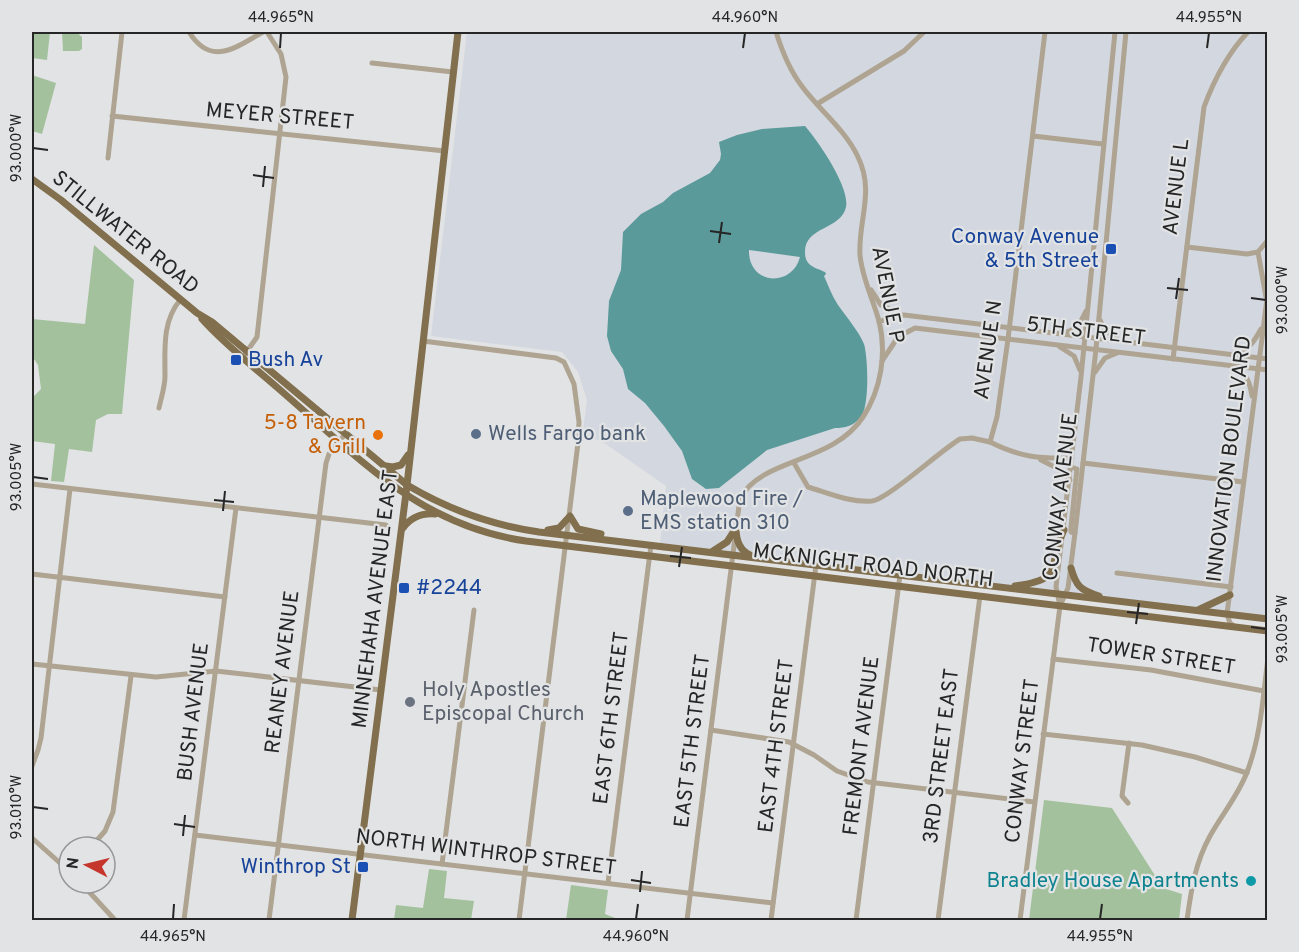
<svg xmlns="http://www.w3.org/2000/svg" width="1299" height="952" font-family="Overpass,sans-serif">
	<style>
		.built { fill: #d3d7df }
		.green { fill: #a3c19d }
		.water { fill: #5b9a9a; fill-rule: evenodd }
		.lines { fill: none; stroke-linecap: round; stroke-linejoin: round }
		.minor { stroke: #aea491; stroke-width: 5 }
		.major { stroke: #816f4d; stroke-width: 7 }
		.ticks { fill: none; stroke: #262626; stroke-width: 2 }
		.transit-dot { fill: #1a4fb4; stroke: #e2e3e4; stroke-width: 2 }
		.service-dot { fill: #5c6f8a; stroke: #e2e3e4; stroke-width: 2 }
		.food-dot { fill: #e8710a; stroke: #e2e3e4; stroke-width: 2 }
		.worship-dot { fill: #6b7280; stroke: #e2e3e4; stroke-width: 2 }
		.culture-dot { fill: #0f9aa8; stroke: #e2e3e4; stroke-width: 2 }
		.labels { text-anchor: middle; dominant-baseline: central; stroke-width: 4.5; stroke-linejoin: round; paint-order: stroke }
		.street-label { font-size: 21px; fill: #262626; stroke: #e2e3e4 }
		.transit-label { font-size: 21px; fill: #164399; stroke: #e2e3e4; text-anchor: end }
		.food-label { font-size: 21px; fill: #c56008; stroke: #e2e3e4; text-anchor: end }
		.service-label { font-size: 21px; fill: #4e5e75; stroke: #e2e3e4; text-anchor: start }
		.worship-label { font-size: 21px; fill: #5b616d; stroke: #e2e3e4; text-anchor: start }
		.culture-label { font-size: 21px; fill: #0d838f; stroke: #e2e3e4; text-anchor: end }
		.neatline { fill: none; stroke: #262626; stroke-width: 2 }
		.ticks-label { font-size: 15px; text-anchor: middle; fill: #262626 }
	</style>
	<rect width="100%" height="100%" fill="#e2e3e4"/>
	<path class="built" d="M467,32H1267V616L660,543L666,486L600,440L582,438L587,400L578,372L562,352L431,336Z"/>
	<g class="green">
		<path d="M32,32H50L47,60L32,58Z"/>
		<path d="M62,32H76L82,37V49L79,51H63Z"/>
		<path d="M32,75L56,83L42,134L32,131Z"/>
		<path d="M94,245L134,280L122,414H108L96,420L92,452L69,449L64,482L51,481L55,444L32,441V398L41,389L38,365L32,356V319L85,324Z"/>
		<path d="M1044,800L1112,808L1163,888L1182,894L1179,920H1029Z"/>
		<path d="M429,869L447,871L444,898L474,901L471,920H394L396,905L423,908Z"/>
		<path d="M571,885L608,890L605,914L620,920H566Z"/>
	</g>
	<path class="water" d="M805,126C818,141 850,187 846,207C841,230 805,226 805,252C805,266 814,267 825,272L826,274L824,276C828,285 832,296 838,305C847,318 858,330 864,344C868,357 870,408 860,418C853,426 845,428 835,428L767,450L719,488L706,489L692,479L682,451L664,426L645,403L628,389L623,369L611,351L607,336L609,301L621,270L623,232L641,214L663,202L673,193L710,173L720,160L721,154L719,142L737,135L762,129ZM749,250L800,257C792,288 748,285 749,250Z"/>
	<g class="lines">
		<g class="minor">
			<path d="M189,32C211,67 235,48 263,32"/>
			<path d="M372,63L453,72"/>
			<path d="M817,104L904,51L924,32"/>
			<path d="M112,116L445,151"/>
			<path d="M1033,136L1103,144"/>
			<path d="M108,158L122,32"/>
			<path d="M1187,247L1247,254L1258,252"/>
			<path d="M871,290L881,305L900,314"/>
			<path d="M1266,297L1258,252L1268,240"/>
			<path d="M1100,320L1104,329L1117,339"/>
			<path d="M879,322L893,316L904,315L1268,359"/>
			<path d="M1064,333C1076,330 1081,322 1086,311"/>
			<path d="M423,341L556,358L564,362L574,384L579,422L578,443L519,920"/>
			<path d="M1060,347L1074,356L1080,370"/>
			<path d="M1234,353C1249,350 1254,342 1261,329"/>
			<path d="M243,357L257,337L286,77L281,54L267,32"/>
			<path d="M1173,359L1204,107C1214,80 1228,53 1248,32"/>
			<path d="M882,361L898,337L915,328L1268,370"/>
			<path d="M1235,368C1247,374 1250,383 1252,396"/>
			<path d="M1095,372L1105,358L1117,353"/>
			<path d="M159,408C161,398 165,387 165,376C165,349 162,322 180,300"/>
			<path d="M990,442C1020,457 1039,459 1072,458"/>
			<path d="M1041,460L1057,468L1070,480"/>
			<path d="M794,463L808,487C828,493 851,503 872,501C888,499 941,450 960,439L972,438L990,442L997,417L1008,339L1045,32"/>
			<path d="M1083,463L1243,482"/>
			<path d="M1071,467L1077,469L1071,527V532L1075,533"/>
			<path d="M32,484L386,525"/>
			<path d="M1117,573L1231,587"/>
			<path d="M32,574L225,597"/>
			<path d="M1060,606L1068,588L1075,533L1096,349L1126,32"/>
			<path d="M1234,626L1230,623L1227,614L1268,291"/>
			<path d="M1053,659L1151,670L1264,691"/>
			<path d="M32,664L156,677L216,671L381,690"/>
			<path d="M711,730L789,742L814,755L837,771L868,782L1034,802"/>
			<path d="M1043,734L1142,745L1195,757L1247,773"/>
			<path d="M32,766L38,750L41,738L70,489"/>
			<path d="M1128,803L1122,796L1129,743"/>
			<path d="M195,835L773,903"/>
			<path d="M32,838L69,871"/>
			<path d="M91,847L105,831L113,812L131,676"/>
			<path d="M442,864L474,610"/>
			<path d="M81,883L115,920"/>
			<path d="M608,883L651,545"/>
			<path d="M184,920L236,508"/>
			<path d="M269,920L326,463L329,454L346,433"/>
			<path d="M687,920L740,498C763,457 832,464 863,417C881,390 887,353 879,321C873,299 862,278 860,255C858,220 875,192 858,157C845,129 818,109 801,85C789,69 782,51 776,32"/>
			<path d="M771,920L816,565"/>
			<path d="M856,920L900,575"/>
			<path d="M938,920L980,596"/>
			<path d="M1020,920L1060,606L1056,587L1081,377L1115,32"/>
			<path d="M1187,920C1191,891 1195,863 1210,836C1222,814 1238,796 1247,772C1261,736 1263,696 1268,658"/>
		</g>
		<g class="major">
			<path d="M32,179L61,200L197,313L212,322L407,485C449,510 491,525 539,532L1268,619"/>
			<path d="M202,319C227,347 259,371 287,396C363,462 422,526 526,541L1268,631"/>
			<path d="M386,466L393,467L401,465L408,455"/>
			<path d="M403,528C411,517 421,513 435,514"/>
			<path d="M736,528C736,539 739,550 750,555"/>
			<path d="M548,530L559,528L570,516L578,529L601,534"/>
			<path d="M713,551L727,542L736,528"/>
			<path d="M1071,568C1076,586 1080,590 1099,596"/>
			<path d="M1015,586C1067,579 1046,566 1064,530"/>
			<path d="M1198,610L1230,595"/>
			<path d="M352,920L407,485L458,32"/>
		</g>
	</g>
	<path class="ticks" d="M280,48L281,33M743,48L745,33M1207,48L1209,33M33,148L48,150M253,175L274,178M263,187L265,166M710,231L731,234M719,243L722,222M1167,288L1188,290M1251,298L1266,300M1176,299L1179,278M33,477L48,479M214,500L234,502M223,511L225,491M670,556L691,558M679,567L682,547M1127,612L1148,614M1136,624L1139,603M1251,627L1266,629M33,807L48,809M174,824L195,827M183,836L185,815M631,880L651,883M640,892L642,871M173,919L174,904M636,919L638,904M1100,919L1102,904"/>
	<g class="transit-dot">
		<rect x="1105" y="243" width="12" height="12" rx="3"/>
		<rect x="230" y="354" width="12" height="12" rx="3"/>
		<rect x="398" y="582" width="12" height="12" rx="3"/>
		<rect x="357" y="861" width="12" height="12" rx="3"/>
	</g>
	<g class="service-dot">
		<circle cx="476" cy="434" r="6"/>
		<circle cx="628" cy="511" r="6"/>
	</g>
	<circle class="food-dot" cx="378" cy="435" r="6"/>
	<circle class="worship-dot" cx="410" cy="702" r="6"/>
	<circle class="culture-dot" cx="1251" cy="881" r="6"/>
	<g class="labels">
		<g class="street-label">
			<text transform="translate(280 117) rotate(5)">MEYER STREET</text>
			<text transform="translate(1177 187) rotate(-83)">AVENUE L</text>
			<text transform="translate(125 233) rotate(39)">STILLWATER ROAD</text>
			<text transform="translate(887 295) rotate(79)">AVENUE P</text>
			<text transform="translate(1086 332) rotate(7)">5TH STREET</text>
			<text transform="translate(989 350) rotate(-82)">AVENUE N</text>
			<text transform="translate(1230 459) rotate(-83)">INNOVATION BOULEVARD</text>
			<text transform="translate(1061 497) rotate(-83)">CONWAY AVENUE</text>
			<text transform="translate(873 566) rotate(7)">MCKNIGHT ROAD NORTH</text>
			<text transform="translate(376 599) rotate(-83)">MINNEHAHA AVENUE EAST</text>
			<text transform="translate(1161 657) rotate(9)">TOWER STREET</text>
			<text transform="translate(283 672) rotate(-83)">REANEY AVENUE</text>
			<text transform="translate(194 712) rotate(-83)">BUSH AVENUE</text>
			<text transform="translate(612 718) rotate(-83)">EAST 6TH STREET</text>
			<text transform="translate(693 741) rotate(-83)">EAST 5TH STREET</text>
			<text transform="translate(777 746) rotate(-83)">EAST 4TH STREET</text>
			<text transform="translate(862 746) rotate(-83)">FREMONT AVENUE</text>
			<text transform="translate(942 756) rotate(-83)">3RD STREET EAST</text>
			<text transform="translate(1023 761) rotate(-83)">CONWAY STREET</text>
			<text transform="translate(486 853) rotate(7)">NORTH WINTHROP STREET</text>
		</g>
		<g class="transit-label">
			<text x="1099" y="237">Conway Avenue<tspan x="1099" dy="24">&amp; 5th Street</tspan></text>
			<text x="248" y="360" text-anchor="start">Bush Av</text>
			<text x="416" y="588" text-anchor="start">#2244</text>
			<text x="351" y="867">Winthrop St</text>
		</g>
		<g class="food-label">
			<text x="366" y="423">5-8 Tavern<tspan x="366" dy="24">&amp; Grill</tspan></text>
		</g>
		<g class="service-label">
			<text x="488" y="434">Wells Fargo bank</text>
			<text x="640" y="499">Maplewood Fire /<tspan x="640" dy="24">EMS station 310</tspan></text>
		</g>
		<g class="worship-label">
			<text x="422" y="690">Holy Apostles<tspan x="422" dy="24">Episcopal Church</tspan></text>
		</g>
		<g class="culture-label">
			<text x="1239" y="881">Bradley House Apartments</text>
		</g>
	</g>
	<rect width="1299" height="952" fill="none" stroke="#e2e3e4" stroke-width="66"/>
	<g transform="translate(87 865) rotate(277)"><circle r="28" fill="#e2e3e4" stroke="#979798" stroke-width="1.5"/>
	<path d="M0-4.5L10 22L0 15L-10 22Z" fill="#c5372d"/>
	<text y="-9" font-size="16" font-weight="bold" text-anchor="middle" fill="#262626">N</text>
	</g>
	<rect x="33" y="33" width="1233" height="886" class="neatline"/>
	<g class="ticks-label">
		<text x="281" y="22">44.965°N</text>
		<text x="745" y="22">44.960°N</text>
		<text x="1209" y="22">44.955°N</text>
		<text transform="translate(16 148) rotate(-90)" y="5">93.000°W</text>
		<text transform="translate(1282 300) rotate(-90)" y="5">93.000°W</text>
		<text transform="translate(16 477) rotate(-90)" y="5">93.005°W</text>
		<text transform="translate(1282 629) rotate(-90)" y="5">93.005°W</text>
		<text transform="translate(16 807) rotate(-90)" y="5">93.010°W</text>
		<text x="173" y="941">44.965°N</text>
		<text x="636" y="941">44.960°N</text>
		<text x="1100" y="941">44.955°N</text>
	</g>
</svg>
